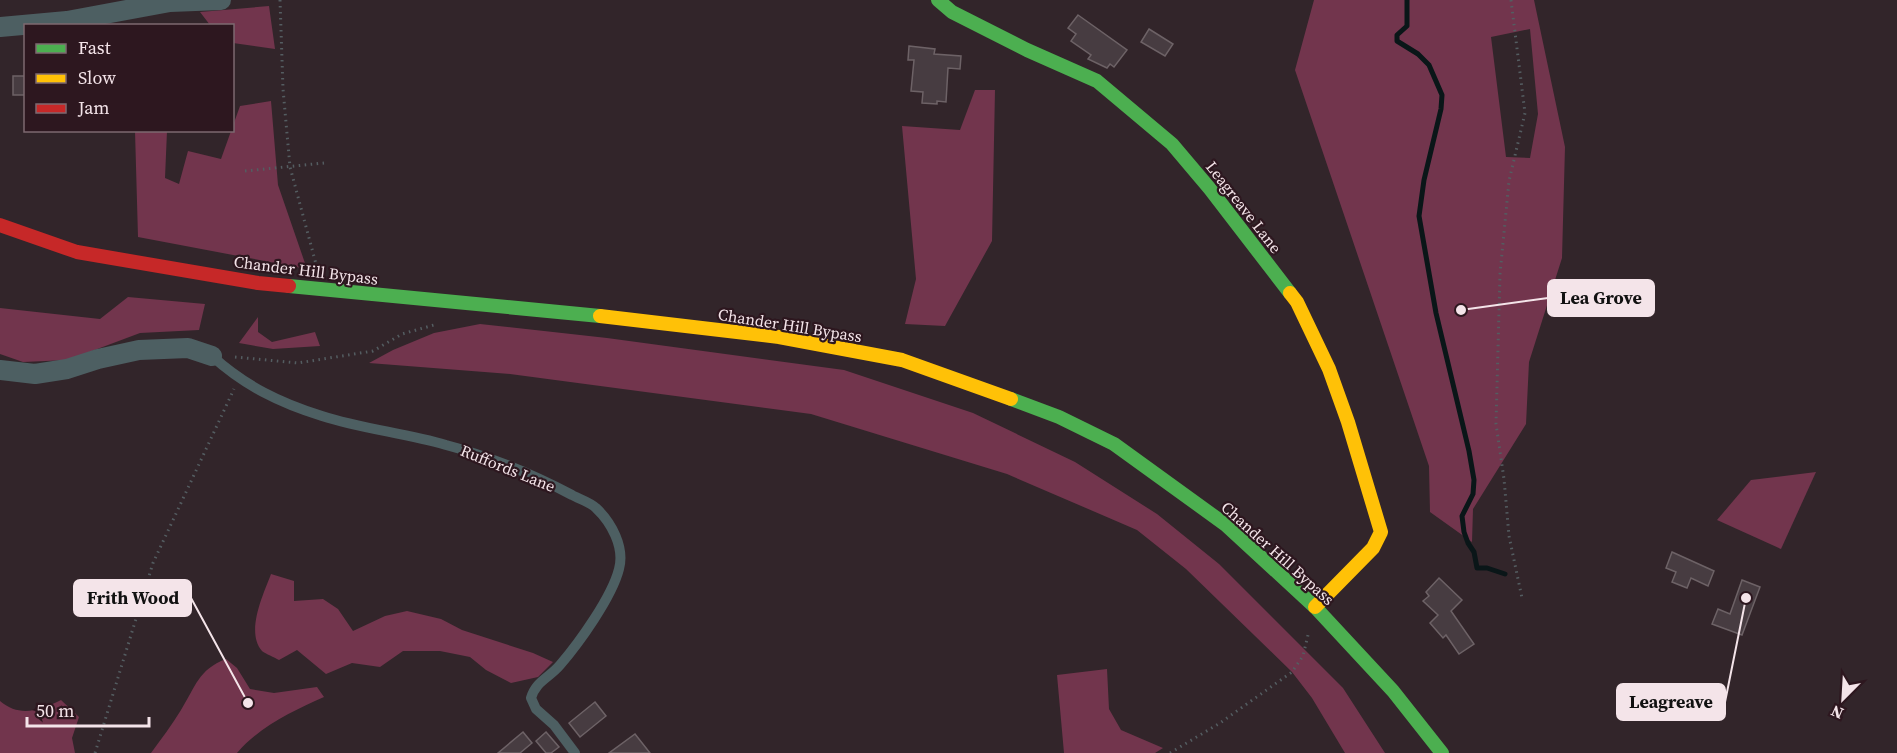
<svg xmlns="http://www.w3.org/2000/svg" width="1897" height="753" font-family="'Source Serif 4',serif">
	<style>
		.green { fill: #72354d; fill-rule: evenodd }
		.lines { fill: none; stroke-linecap: round; stroke-linejoin: round }
		.stream { stroke: #0a1618; stroke-width: 5 }
		.building { fill: #473c41; stroke: #6d6266; stroke-width: 1.5 }
		.path { stroke: #545d61; stroke-width: 3; stroke-dasharray: 1.5 4.5; stroke-linecap: butt }
		.lane { stroke: #4d5f62; stroke-width: 10 }
		.street { stroke: #4d5f62; stroke-width: 20 }
		.fast { stroke: #4caf50; stroke-width: 14 }
		.slow { stroke: #ffc107; stroke-width: 14 }
		.jam { stroke: #c62828; stroke-width: 14 }
		.labels { text-anchor: middle; dominant-baseline: central; stroke-width: 4.5; stroke-linejoin: round; paint-order: stroke }
		.street-label { font-size: 16px; fill: #f4e4e9; stroke: #2d171f }
		.leader { fill: none; stroke: #f4e4e9; stroke-width: 2 }
		.callout-dot { fill: #f4e4e9; stroke: #2d171f; stroke-width: 2 }
		.callout { fill: #f4e4e9; stroke: #f4e4e9; stroke-width: 2 }
		.callout-label { font-size: 18px; text-anchor: middle; font-weight: bold; fill: #111 }
	</style>
	<rect width="100%" height="100%" fill="#32252a"/>
	<g class="green">
		<path d="M1314,0H1534L1565,147L1562,258L1529,362L1526,424L1473,509L1472,542L1430,512L1429,466L1295,70ZM1530,29L1538,114L1530,158L1506,157L1491,37Z"/>
		<path d="M269,6L275,49L233,43L232,26L210,25L200,12Z"/>
		<path d="M975,90H995L992,241L945,326L905,324L916,279L902,126L960,130Z"/>
		<path d="M271,101L278,185L307,269L138,237L135,131H167L165,178L179,184L188,151L221,159L240,106Z"/>
		<path d="M128,297L205,304L199,330L140,333L68,360L23,362L0,354V308L100,319Z"/>
		<path d="M258,317V332L272,342L315,332L320,346L273,349L239,343Z"/>
		<path d="M480,324L607,338L844,370L973,413L1075,462L1157,514L1219,564L1343,688L1385,753H1345L1312,698L1292,672L1186,569L1137,530L1007,474L811,414L510,374L369,363L393,350L434,333Z"/>
		<path d="M1816,472L1781,549L1717,520L1751,480Z"/>
		<path d="M271,574L294,581V601L323,599L338,609L353,631L385,616L407,611L441,619L462,630L533,653L553,662L538,677L511,683L486,670L470,657L440,651H403L380,667L352,663L326,674L297,650L279,660C274,657 266,654 262,651C245,632 264,593 271,574Z"/>
		<path d="M226,659L237,668L250,689L274,693L317,687L324,697C293,711 260,726 237,753H151C161,739 172,725 181,710C196,686 198,670 226,659Z"/>
		<path d="M1107,669L1109,709L1121,730L1163,748L1155,753H1064L1057,675Z"/>
		<path d="M61,700L79,717L72,738L75,753H0V701C20,718 40,710 61,700Z"/>
	</g>
	<g class="lines">
		<path class="stream" d="M1407,0V26L1397,35V41L1418,54L1429,65L1442,95L1441,109L1424,180L1419,216L1436,313L1469,451L1474,480L1473,494L1462,516L1464,532L1468,543L1474,552L1477,568H1487L1505,574"/>
	</g>
	<g class="building">
		<path d="M1078,15L1127,50L1114,67L1110,64L1107,68L1088,59L1091,55L1071,41L1076,34L1068,28Z"/>
		<path d="M1149,29L1173,44L1165,56L1141,42Z"/>
		<path d="M909,46L935,49L934,54L961,56L960,69L948,68L946,102L937,101V104L922,103L923,92L911,91L914,60H908Z"/>
		<rect x="13" y="76" width="13" height="19"/>
		<path d="M1672,552L1714,571L1708,586L1691,578L1687,588L1672,582L1676,572L1666,568Z"/>
		<path d="M1439,578L1462,600L1451,611L1474,644L1459,654L1446,635L1443,638L1430,623L1438,615L1423,601L1429,596L1426,592Z"/>
		<path d="M1742,580L1760,587L1742,635L1712,624L1718,609L1730,614Z"/>
		<path d="M595,702L606,716L580,737L569,723Z"/>
		<path d="M523,732L532,743L520,753H498Z"/>
		<path d="M546,732L559,747L551,753H546L536,741Z"/>
		<path d="M635,734L650,753H609Z"/>
	</g>
	<g class="lines">
		<g class="path">
			<path d="M280,0L283,89L290,167L316,264"/>
			<path d="M1511,0L1525,113L1509,181L1500,274L1496,424L1504,479L1509,536L1522,598"/>
			<path d="M245,171L324,163"/>
			<path d="M235,357L298,363L373,351L402,334L434,325"/>
			<path d="M95,753L153,563L234,389"/>
			<path d="M1170,753L1220,723L1292,672L1303,656L1308,635"/>
		</g>
		<path class="lane" d="M212,356C245,386 280,403 322,416C362,429 405,433 446,445C488,456 534,475 572,495C579,499 590,502 596,508C611,522 625,547 619,569C612,597 579,643 560,665C549,678 536,681 531,698L536,709L554,725L575,753"/>
		<g class="street">
			<path d="M0,27L67,21L170,2L221,0"/>
			<path d="M0,370L35,374L67,369L98,359L139,350L188,348L212,356"/>
		</g>
		<g class="fast">
			<path d="M938,0L952,12L1027,50L1097,81L1172,144L1210,189L1290,293"/>
			<path d="M289,286L600,316"/>
			<path d="M1011,399L1059,417L1114,444L1226,525L1315,607L1393,691L1442,753"/>
		</g>
		<g class="slow">
			<path d="M1290,293L1297,302L1329,369L1348,422L1381,532L1373,548L1315,607"/>
			<path d="M600,316L779,337L902,360L1011,399"/>
		</g>
		<path class="jam" d="M0,225L77,252L258,283L289,286"/>
	</g>
	<g class="labels">
		<g class="street-label">
			<text transform="translate(1244 207) rotate(52)">Leagreave Lane</text>
			<text transform="translate(306 270) rotate(7)">Chander Hill Bypass</text>
			<text transform="translate(790 325) rotate(9)">Chander Hill Bypass</text>
			<text transform="translate(508 468) rotate(22)">Ruffords Lane</text>
			<text transform="translate(1278 553) rotate(42)">Chander Hill Bypass</text>
		</g>
	</g>
	<path class="leader" d="M1461 310L1548 298M248 703L191 598M1746 598L1725 702"/>
	<g class="callout-dot">
		<circle cx="1461" cy="310" r="6"/>
		<circle cx="248" cy="703" r="6"/>
		<circle cx="1746" cy="598" r="6"/>
	</g>
	<g class="callout">
		<rect x="1548" y="280" width="106" height="36" rx="6"/>
		<rect x="74" y="580" width="117" height="36" rx="6"/>
		<rect x="1617" y="684" width="108" height="36" rx="6"/>
	</g>
	<g class="callout-label">
		<text x="1601" y="304">Lea Grove</text>
		<text x="133" y="604">Frith Wood</text>
		<text x="1671" y="708">Leagreave</text>
	</g>
	<rect x="24" y="24" width="210" height="108" fill="#2d171f" stroke="#7d6970" stroke-width="1.5"/>
	<rect x="36" y="44" width="30" height="9" fill="#4caf50" stroke="#7d6970" stroke-width="1.5"/>
	<text x="78" y="54" font-size="18" fill="#f4e4e9">Fast</text>
	<rect x="36" y="74" width="30" height="9" fill="#ffc107" stroke="#7d6970" stroke-width="1.5"/>
	<text x="78" y="84" font-size="18" fill="#f4e4e9">Slow</text>
	<rect x="36" y="104" width="30" height="9" fill="#c62828" stroke="#7d6970" stroke-width="1.5"/>
	<text x="78" y="114" font-size="18" fill="#f4e4e9">Jam</text>
	<g transform="translate(1843 699) rotate(204)" stroke="#2d171f" stroke-width="4.5" paint-order="stroke">
	<path d="M0-4.5L10 22L0 15L-10 22Z" fill="#f4e4e9"/>
	<text y="-9" font-size="16" font-weight="bold" text-anchor="middle" fill="#f4e4e9">N</text>
	</g>
	<path d="M27 717v9h122v-9" fill="none" stroke="#f4e4e9" stroke-width="3"/>
	<text x="36" y="717" font-size="18" fill="#f4e4e9" stroke="#2d171f" stroke-width="4.5" paint-order="stroke">50 m</text>
</svg>
